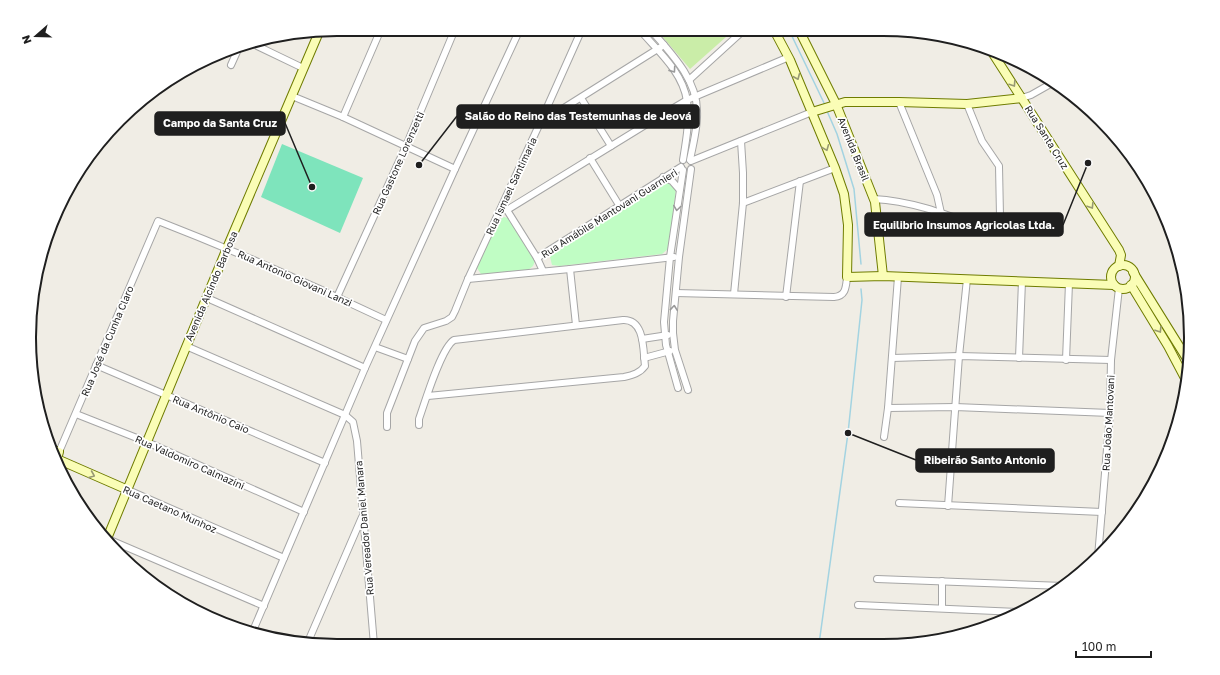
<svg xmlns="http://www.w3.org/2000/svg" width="1220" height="675" font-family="'Golos Text',sans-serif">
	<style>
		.grass { fill: #caeda8 }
		.park { fill: #c0fdc4 }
		.pitch { fill: #7ee4bc }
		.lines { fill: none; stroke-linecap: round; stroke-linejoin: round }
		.stream { stroke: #a3d3e1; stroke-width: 1.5 }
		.street-casing { stroke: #a6a6a6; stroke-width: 8 }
		.secondary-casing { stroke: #6f7c00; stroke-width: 10 }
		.street { stroke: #fff; stroke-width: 6 }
		.secondary { stroke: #fafdb6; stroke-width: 8 }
		.oneway { stroke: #9a9a9a }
		.oneway2 { stroke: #979972 }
		.labels { text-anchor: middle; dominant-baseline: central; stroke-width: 3.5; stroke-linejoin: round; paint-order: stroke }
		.street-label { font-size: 10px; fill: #1f1f1f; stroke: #fff }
		.rim { fill: none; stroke: #1f1f1f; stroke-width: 2 }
		.leader { fill: none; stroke: #1f1f1f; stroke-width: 1.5 }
		.callout-dot { fill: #1f1f1f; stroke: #fff; stroke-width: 1.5 }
		.callout { fill: #1f1f1f; stroke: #1f1f1f; stroke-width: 1.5 }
		.callout-label { font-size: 11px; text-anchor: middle; font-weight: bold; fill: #fff }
	</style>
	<rect width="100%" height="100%" fill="#f0ede5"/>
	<path class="grass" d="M656,29H735L690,69Z"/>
	<g class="park">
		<path d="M666,181H671L676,189L669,248L662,254L560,266L552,265L550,257L552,253L660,182Z"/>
		<path d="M504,217L508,218L535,261L533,266L528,270L486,275L481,274L477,268L478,264L499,220Z"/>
	</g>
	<path class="pitch" d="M282,144L363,178L340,233L261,197Z"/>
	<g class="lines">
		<g class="stream">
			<path d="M789,30L825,105"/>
			<path d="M827,111L837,134L854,189L861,264"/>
			<path d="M819,644L848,433L862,300L861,289"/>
		</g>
		<g class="street-casing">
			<g id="street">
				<path d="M639,29C657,50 683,72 687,101C690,120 686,141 683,160"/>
				<path d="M650,29C670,52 697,79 697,111C698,127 693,144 690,160"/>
				<path d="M251,43L303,68"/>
				<path d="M231,65L240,45"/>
				<path d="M689,80L745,29"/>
				<path d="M292,96L343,117L455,169"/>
				<path d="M581,98L611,146"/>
				<path d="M1022,98L1031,95L1054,82"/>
				<path d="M899,102L937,195L941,213"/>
				<path d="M343,117L381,29"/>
				<path d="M540,123L664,45"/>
				<path d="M1122,144L1137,168"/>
				<path d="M590,158L619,205"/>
				<path d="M691,161L812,112"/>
				<path d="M663,177L672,181L679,189"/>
				<path d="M874,199C914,201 950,216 988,230H995L998,226L1000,216L999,166L982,141L967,104"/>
				<path d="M743,203L835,168"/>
				<path d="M505,207L537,258L543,271"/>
				<path d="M507,210L655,119L687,100L789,57"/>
				<path d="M537,258L681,167"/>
				<path d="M570,269L576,325"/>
				<path d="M468,279L570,269L674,257"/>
				<path d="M676,293L834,297C846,296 846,287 847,277"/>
				<path d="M734,294L743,203V173L741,141"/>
				<path d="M337,297L406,146L455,29"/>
				<path d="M786,297L800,181"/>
				<path d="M207,298L365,368"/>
				<path d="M642,339L668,335"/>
				<path d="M186,346L345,415L353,422L357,441L374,645"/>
				<path d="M375,347L408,359"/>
				<path d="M644,358L670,351"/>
				<path d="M892,358L959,356L1111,360"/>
				<path d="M1019,358L1022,281"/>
				<path d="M1066,360L1069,283"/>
				<path d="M96,365L325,463"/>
				<path d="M678,388L666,345L664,322L670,257L683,170"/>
				<path d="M688,390L675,350L673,333V321L679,257L691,169"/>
				<path d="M888,408L898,277"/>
				<path d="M76,414L147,442L304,512"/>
				<path d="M419,425V419C425,402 441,348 454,340L623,320C645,319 643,350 645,366C640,373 633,375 624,377L428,396"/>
				<path d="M387,427V413L415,341L424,328L446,321L452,317L455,311L468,279L540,123L582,29"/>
				<path d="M884,437L888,408L955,407L1110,413"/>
				<path d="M59,452L158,221C235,251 311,284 386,320"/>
				<path d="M128,490L284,558"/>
				<path d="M899,503L1102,512"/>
				<path d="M948,506L959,356L967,279"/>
				<path d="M103,537L264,606"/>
				<path d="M1098,557L1110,413L1111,360L1119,288"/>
				<path d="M877,579L1064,586"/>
				<path d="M858,605L1018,612"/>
				<path d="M942,608V581"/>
				<path d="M252,633L365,368L455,169L520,29"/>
				<path d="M307,644L362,517"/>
			</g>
		</g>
		<g class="secondary-casing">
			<g id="secondary">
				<path d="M774,30L790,60L835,168L844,194L848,225L847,277L883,276L1114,285"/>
				<path d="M799,30L836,104L875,202L883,276"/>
				<path d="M992,52L1119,250L1121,255L1119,266"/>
				<path d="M812,112L845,102H899L967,104L1022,98"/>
				<circle cx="1123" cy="277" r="12"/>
				<path d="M1133,272L1189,362"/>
				<path d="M1131,285L1168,346L1187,382"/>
				<path d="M51,449L59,452L57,459L128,490"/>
				<path d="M106,541L227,248L319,32"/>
			</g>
		</g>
		<use href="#street" class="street"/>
		<use href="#secondary" class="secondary"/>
	</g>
	<defs><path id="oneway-chevron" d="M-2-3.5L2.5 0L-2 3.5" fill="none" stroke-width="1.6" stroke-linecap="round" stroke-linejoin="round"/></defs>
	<g class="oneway">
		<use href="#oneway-chevron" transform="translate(673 70) rotate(55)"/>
		<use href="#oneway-chevron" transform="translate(677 208) rotate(98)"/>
		<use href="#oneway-chevron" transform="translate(674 308) rotate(-84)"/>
	</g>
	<g class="oneway2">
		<use href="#oneway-chevron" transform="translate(797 77) rotate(67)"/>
		<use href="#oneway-chevron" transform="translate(1013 84) rotate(57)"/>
		<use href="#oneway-chevron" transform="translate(826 148) rotate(68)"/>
		<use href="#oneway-chevron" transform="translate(1091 206) rotate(58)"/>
		<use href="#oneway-chevron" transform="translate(1159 330) rotate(58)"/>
		<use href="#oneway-chevron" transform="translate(92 475) rotate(23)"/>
	</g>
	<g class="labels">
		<g class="street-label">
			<text transform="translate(1047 137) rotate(58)">Rua Santa Cruz</text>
			<text transform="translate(854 149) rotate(68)">Avenida Brasil</text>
			<text transform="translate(398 163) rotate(-66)">Rua Gastone Lorenzetti</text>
			<text transform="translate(511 186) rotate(-65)">Rua Ismael Santimaria</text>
			<text transform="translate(609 213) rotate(-32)">Rua Amábile Mantovani Guarnieri</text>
			<text transform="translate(295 278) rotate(24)">Rua Antonio Giovani Lanzi</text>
			<text transform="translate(211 286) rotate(-67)">Avenida Alcindo Barbosa</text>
			<text transform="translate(107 341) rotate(-67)">Rua José da Cunha Claro</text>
			<text transform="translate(211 414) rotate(23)">Rua Antônio Caio</text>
			<text transform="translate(1108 423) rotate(-87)">Rua João Mantovani</text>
			<text transform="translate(190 462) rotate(24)">Rua Valdomiro Calmazini</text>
			<text transform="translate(170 509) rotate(24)">Rua Caetano Munhoz</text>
			<text transform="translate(364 528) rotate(-95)">Rua Vereador Daniel Manara</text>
		</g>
	</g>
	<path d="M0 0H1220V675H0ZM337 36H883A301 301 0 0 1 1184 337V338A301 301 0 0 1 883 639H337A301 301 0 0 1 36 338V337A301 301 0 0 1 337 36Z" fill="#fff" fill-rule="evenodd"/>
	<path class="rim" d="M337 36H883A301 301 0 0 1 1184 337V338A301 301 0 0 1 883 639H337A301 301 0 0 1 36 338V337A301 301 0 0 1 337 36Z"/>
	<path class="leader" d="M419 165L457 116M312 187L285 123M1088 163L1063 225M848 433L916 460"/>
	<g class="callout-dot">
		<circle cx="419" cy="165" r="4"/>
		<circle cx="312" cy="187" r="4"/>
		<circle cx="1088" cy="163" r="4"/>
		<circle cx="848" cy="433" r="4"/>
	</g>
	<g class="callout">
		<rect x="457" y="105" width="242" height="23" rx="4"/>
		<rect x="155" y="112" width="130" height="23" rx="4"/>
		<rect x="865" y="213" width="198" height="23" rx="4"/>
		<rect x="916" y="449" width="138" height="23" rx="4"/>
	</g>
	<g class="callout-label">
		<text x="578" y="120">Salão do Reino das Testemunhas de Jeová</text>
		<text x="220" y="127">Campo da Santa Cruz</text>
		<text x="964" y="229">Equilibrio Insumos Agricolas Ltda.</text>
		<text x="985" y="464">Ribeirão Santo Antonio</text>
	</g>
	<g transform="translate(36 36) rotate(250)" stroke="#ffffff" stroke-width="3" paint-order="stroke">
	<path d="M0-3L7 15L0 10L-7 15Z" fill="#1f1f1f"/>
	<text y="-6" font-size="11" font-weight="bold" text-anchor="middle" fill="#1f1f1f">N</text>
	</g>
	<path d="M1076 651v6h75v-6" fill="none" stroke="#1f1f1f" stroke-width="2"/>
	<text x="1082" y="651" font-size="12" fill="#1f1f1f" stroke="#ffffff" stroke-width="3" paint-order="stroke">100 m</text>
</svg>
